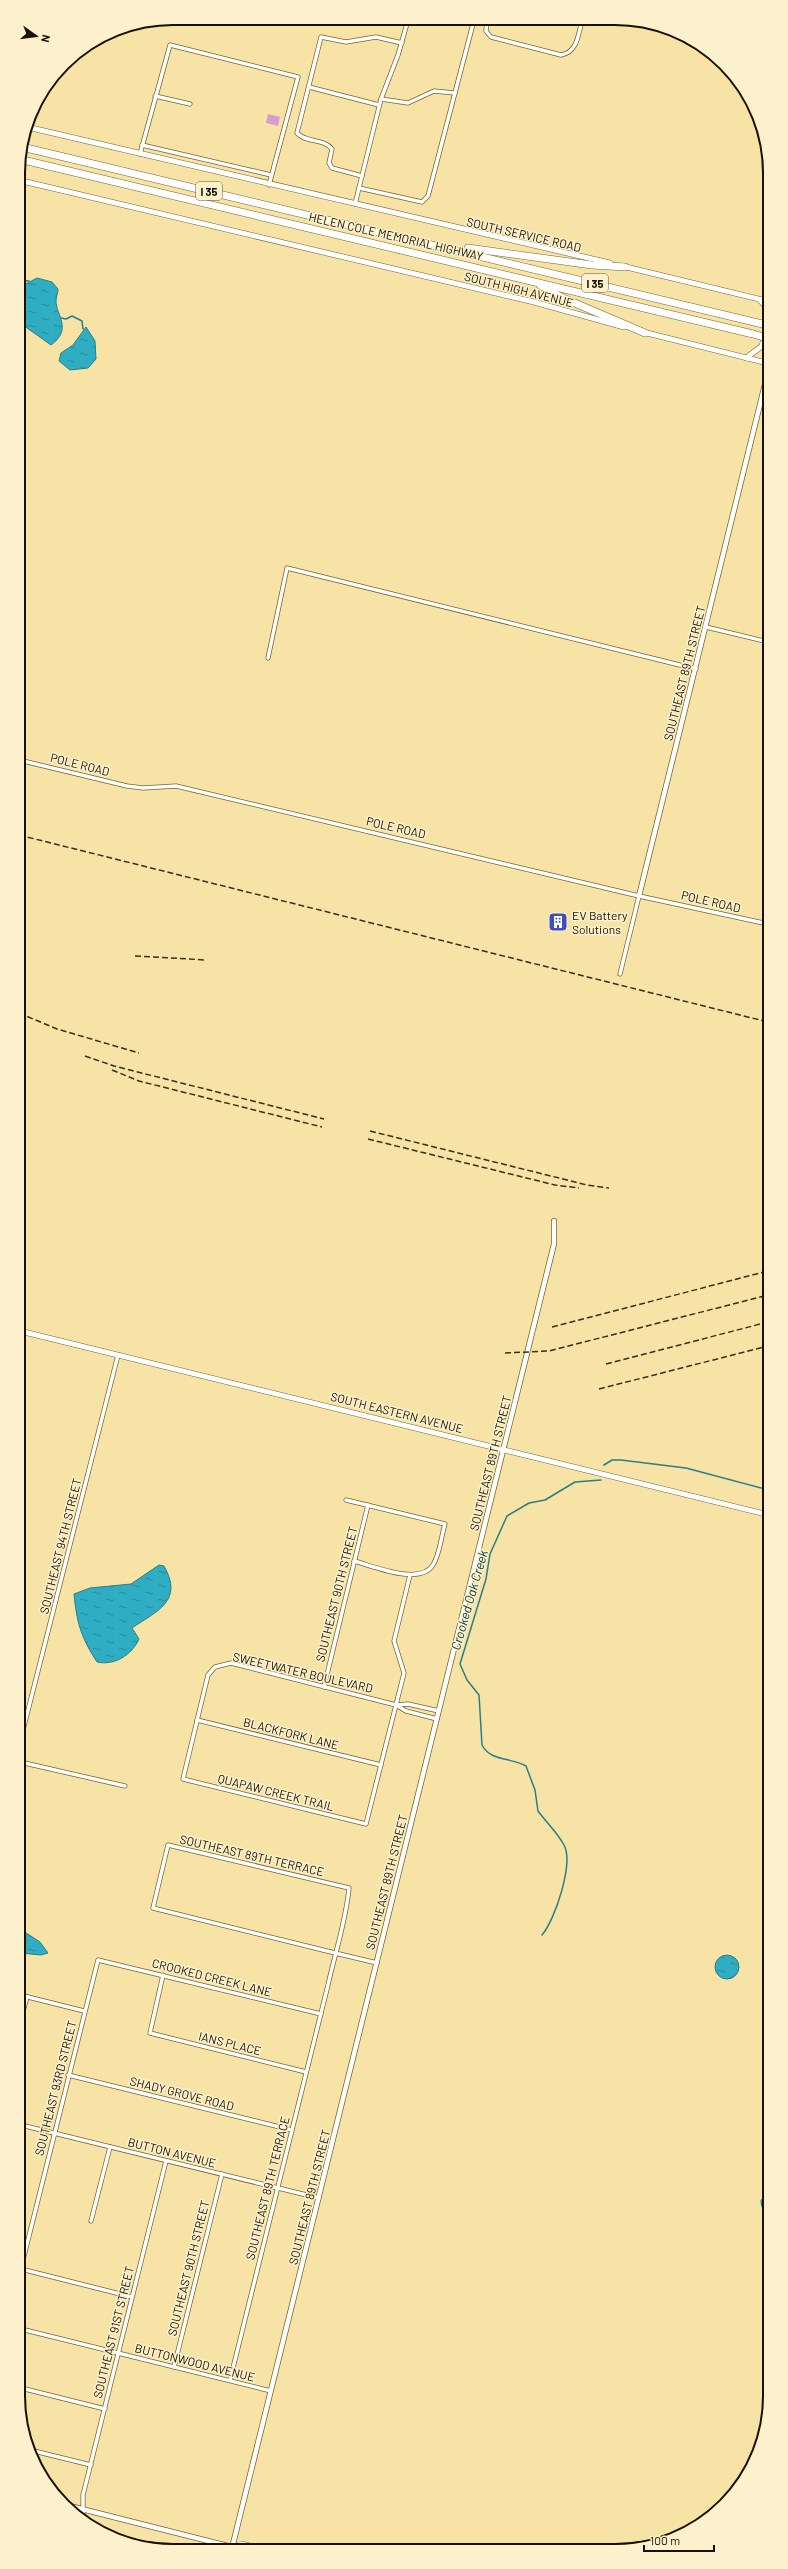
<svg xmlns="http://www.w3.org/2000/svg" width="788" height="2569" font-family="Barlow,sans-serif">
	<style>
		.pitch { fill: #d69dce }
		.water { fill: url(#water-ripples); stroke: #287f88 }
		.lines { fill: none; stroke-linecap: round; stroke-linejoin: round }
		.stream { stroke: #287f88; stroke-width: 1.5 }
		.minor-casing { stroke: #776429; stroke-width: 5 }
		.tertiary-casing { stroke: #776429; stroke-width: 6 }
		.secondary-casing { stroke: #776429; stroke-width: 6 }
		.motorway-casing { stroke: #776429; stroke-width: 8 }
		.minor { stroke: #fff; stroke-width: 3.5 }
		.tertiary { stroke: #fff; stroke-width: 4.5 }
		.secondary { stroke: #fff; stroke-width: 5 }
		.motorway { stroke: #fff; stroke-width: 7 }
		.rail { stroke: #382f18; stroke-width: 1.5; stroke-dasharray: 6 3; stroke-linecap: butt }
		.motorway-bridge-casing { stroke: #776429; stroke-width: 8; stroke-linecap: butt }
		.motorway-bridge { stroke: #fff; stroke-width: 7 }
		.labels { text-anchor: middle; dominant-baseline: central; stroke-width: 3; stroke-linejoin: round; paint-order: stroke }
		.shield { fill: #fdf1cd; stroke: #5d543e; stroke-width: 1 }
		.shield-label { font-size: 11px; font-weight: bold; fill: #181000 }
		.street-label { font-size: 12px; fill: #181000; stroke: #fdf1cd }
		.poi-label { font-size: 12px; fill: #181000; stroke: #fdf1cd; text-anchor: start }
		.water-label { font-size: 13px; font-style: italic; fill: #003942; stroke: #fdf1cd }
		.rim { fill: none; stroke: #181000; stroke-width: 2 }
	</style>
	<defs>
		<pattern id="water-ripples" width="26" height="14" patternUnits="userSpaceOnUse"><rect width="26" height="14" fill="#2faec3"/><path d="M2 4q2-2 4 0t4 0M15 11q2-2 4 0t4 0" fill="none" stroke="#278c9c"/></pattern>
	</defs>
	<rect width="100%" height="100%" fill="#f7e3a6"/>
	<path class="pitch" d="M268,114L280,117L278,126L266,123Z"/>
	<g class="water">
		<path d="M37,278L52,282L58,289C58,293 56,297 56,301C56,315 73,329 51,345L27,328L23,321L18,311L20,287Z"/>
		<path d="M86,327L95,341L96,359L88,368L70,370L59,361L61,353L73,345Z"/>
		<path d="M159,1565L164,1566C184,1601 157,1611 132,1628L139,1639C132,1655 114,1666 97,1662C81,1637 77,1624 74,1594L90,1588L131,1584Z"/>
		<path d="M20,1929L40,1942L48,1953L41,1955L20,1953Z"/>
		<circle cx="727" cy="1967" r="12"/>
		<path d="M769,2196V2212C763,2210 761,2208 761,2200Z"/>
	</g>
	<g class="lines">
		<g class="stream">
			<path d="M18,280L29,281"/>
			<path d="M61,318L66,319L72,316L82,321L83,329"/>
			<path d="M604,1465L612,1460H621L686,1468L769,1490"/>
			<path d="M542,1935C555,1920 574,1863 564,1845C557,1832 546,1822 538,1811L535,1790L526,1766C511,1757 491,1762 482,1745L479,1695L467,1680L460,1664L486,1579L490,1554L507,1516L529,1503L545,1500L575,1482L601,1480"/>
		</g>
		<g class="minor-casing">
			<g id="minor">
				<path d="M487,20L486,31L491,37L561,55C578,52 578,34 582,21"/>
				<path d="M309,87L379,105"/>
				<path d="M155,96L190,104"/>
				<path d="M381,99L408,103L434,91L455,93"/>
				<path d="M142,145L271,175"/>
				<path d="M140,154L170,45L298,77L269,185"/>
				<path d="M362,176L332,168L329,163L332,149C323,138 306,143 297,133L321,37L346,42L376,37L402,43"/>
				<path d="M359,188L422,202L428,196L474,20"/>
				<path d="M355,204L381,99L398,55L408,20"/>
				<path d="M706,627L768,642"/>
				<path d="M268,658L287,568L696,669"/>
				<path d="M19,760L127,786L143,788L176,786L639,896L768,924"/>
				<path d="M620,974L639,896"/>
				<path d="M346,1500L445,1524C441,1537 440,1554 433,1565C420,1586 373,1566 354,1561"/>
				<path d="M410,1575L394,1641L404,1673L366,1824L183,1779L208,1675L215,1667L231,1663L396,1705L406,1711L437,1719"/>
				<path d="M324,1687L368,1505"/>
				<path d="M396,1705L408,1704L439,1711"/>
				<path d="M197,1720L381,1765"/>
				<path d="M20,1742L118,1355"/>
				<path d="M20,1762L125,1786"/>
				<path d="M163,1975L150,2033L306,2072"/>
				<path d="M20,1995L84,2011"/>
				<path d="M20,2022L27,1997"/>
				<path d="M68,2075L292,2130"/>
				<path d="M21,2125L319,2198"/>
				<path d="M91,2221L110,2147"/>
				<path d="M21,2268L98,1960L321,2014"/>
				<path d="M21,2269L132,2297"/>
				<path d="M21,2329L271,2391"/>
				<path d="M174,2367L222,2174"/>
				<path d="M230,2380L328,1985C335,1953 346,1921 349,1888L168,1845L153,1908L335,1953L377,1963"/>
				<path d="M21,2388L105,2409"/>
				<path d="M30,2450L91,2465"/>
				<path d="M80,2517L82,2510"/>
				<path d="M83,2520V2495L166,2161"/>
			</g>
		</g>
		<g class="tertiary-casing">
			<g id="tertiary">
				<path d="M639,896L767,376"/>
				<path d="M62,2504L232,2547"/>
				<path d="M232,2548L554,1244V1221"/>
			</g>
		</g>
		<g class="secondary-casing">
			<g id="secondary">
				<path d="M27,127L610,263"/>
				<path d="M18,180L534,302L624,327"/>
				<path d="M622,266L767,301"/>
				<path d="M760,300L767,308"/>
				<path d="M643,332L767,363"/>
				<path d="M746,358L762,346L767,326"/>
				<path d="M20,1331L769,1515"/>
				<path d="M232,2547L242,2544L258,2548"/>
			</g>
		</g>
		<g class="motorway-casing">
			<g id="motorway">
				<path d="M22,147L767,325"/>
				<path d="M19,159L753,334"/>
				<path d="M468,248L592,265L625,267"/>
				<path d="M540,285L563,298L645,333"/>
			</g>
		</g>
		<use href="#minor" class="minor"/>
		<use href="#tertiary" class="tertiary"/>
		<use href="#secondary" class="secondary"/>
		<use href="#motorway" class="motorway"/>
		<g class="rail">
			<path d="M19,835L768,1022"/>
			<path d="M135,956L206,960"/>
			<path d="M19,1013L57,1029L139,1053"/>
			<path d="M85,1056L114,1066L324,1119"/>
			<path d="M112,1070L139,1081L322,1127"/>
			<path d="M370,1131L587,1185L609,1188"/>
			<path d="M368,1139L555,1185L579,1188"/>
			<path d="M552,1327L768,1271"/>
			<path d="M505,1353L549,1351L768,1295"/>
			<path d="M606,1364L768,1322"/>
			<path d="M599,1389L768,1346"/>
		</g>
		<g class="motorway-bridge-casing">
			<path id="motorway-bridge" d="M753,334L767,338"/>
		</g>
		<use href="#motorway-bridge" class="motorway-bridge"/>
	</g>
	<defs>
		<g id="building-square" transform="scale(1)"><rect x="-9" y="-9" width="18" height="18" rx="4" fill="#3e4fc2" stroke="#fdf1cd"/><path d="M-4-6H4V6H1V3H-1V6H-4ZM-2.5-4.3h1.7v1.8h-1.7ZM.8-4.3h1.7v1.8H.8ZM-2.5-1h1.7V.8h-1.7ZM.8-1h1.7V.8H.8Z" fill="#fff"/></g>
	</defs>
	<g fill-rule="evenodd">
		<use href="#building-square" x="558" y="922"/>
	</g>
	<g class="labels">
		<g class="shield">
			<rect x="196" y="182" width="26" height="18" rx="3"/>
			<rect x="582" y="274" width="26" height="18" rx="3"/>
		</g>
		<g class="shield-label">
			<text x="209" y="191">I 35</text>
			<text x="595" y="283">I 35</text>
		</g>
		<g class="street-label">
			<text transform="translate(524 234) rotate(13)">SOUTH SERVICE ROAD</text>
			<text transform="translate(396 236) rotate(13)">HELEN COLE MEMORIAL HIGHWAY</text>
			<text transform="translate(519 289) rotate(14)">SOUTH HIGH AVENUE</text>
			<text transform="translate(684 673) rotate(-76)">SOUTHEAST 89TH STREET</text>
			<text transform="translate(80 764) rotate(14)">POLE ROAD</text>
			<text transform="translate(396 827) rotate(13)">POLE ROAD</text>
			<text transform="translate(711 901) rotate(13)">POLE ROAD</text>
			<text transform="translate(397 1412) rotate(14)">SOUTH EASTERN AVENUE</text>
			<text transform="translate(490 1463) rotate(-76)">SOUTHEAST 89TH STREET</text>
			<text transform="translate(60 1546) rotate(-76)">SOUTHEAST 94TH STREET</text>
			<text transform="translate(336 1594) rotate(-76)">SOUTHEAST 90TH STREET</text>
			<text transform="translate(303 1672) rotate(13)">SWEETWATER BOULEVARD</text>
			<text transform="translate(291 1733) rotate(14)">BLACKFORK LANE</text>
			<text transform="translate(276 1792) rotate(14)">QUAPAW CREEK TRAIL</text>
			<text transform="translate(252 1855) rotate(13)">SOUTHEAST 89TH TERRACE</text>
			<text transform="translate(386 1882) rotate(-76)">SOUTHEAST 89TH STREET</text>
			<text transform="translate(212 1977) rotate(14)">CROOKED CREEK LANE</text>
			<text transform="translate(230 2043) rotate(14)">IANS PLACE</text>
			<text transform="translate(55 2088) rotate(-76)">SOUTHEAST 93RD STREET</text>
			<text transform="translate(182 2093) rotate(14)">SHADY GROVE ROAD</text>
			<text transform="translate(172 2152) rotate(14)">BUTTON AVENUE</text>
			<text transform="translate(267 2188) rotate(-76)">SOUTHEAST 89TH TERRACE</text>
			<text transform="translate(309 2197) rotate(-76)">SOUTHEAST 89TH STREET</text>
			<text transform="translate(188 2268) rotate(-76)">SOUTHEAST 90TH STREET</text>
			<text transform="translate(113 2332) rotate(-76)">SOUTHEAST 91ST STREET</text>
			<text transform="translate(195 2362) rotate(14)">BUTTONWOOD AVENUE</text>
		</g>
		<g class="poi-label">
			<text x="572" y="915">EV Battery<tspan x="572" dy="14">Solutions</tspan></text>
		</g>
		<g class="water-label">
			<text transform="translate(469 1600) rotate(-74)">Crooked Oak Creek</text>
		</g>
	</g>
	<path d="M0 0H788V2569H0ZM173 25H615A148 148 0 0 1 763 173V2396A148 148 0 0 1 615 2544H173A148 148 0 0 1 25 2396V173A148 148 0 0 1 173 25Z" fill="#fdf1cd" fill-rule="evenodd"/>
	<path class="rim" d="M173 25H615A148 148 0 0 1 763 173V2396A148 148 0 0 1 615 2544H173A148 148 0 0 1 25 2396V173A148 148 0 0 1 173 25Z"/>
	<g transform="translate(36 36) rotate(104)" stroke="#fdf1cd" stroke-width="3" paint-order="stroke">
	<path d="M0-3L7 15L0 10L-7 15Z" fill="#181000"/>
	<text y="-6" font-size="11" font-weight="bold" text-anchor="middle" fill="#181000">N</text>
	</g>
	<path d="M644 2545v6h70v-6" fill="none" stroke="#181000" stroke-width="2"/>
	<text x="650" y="2545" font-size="12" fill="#181000" stroke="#fdf1cd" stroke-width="3" paint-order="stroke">100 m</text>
</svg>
